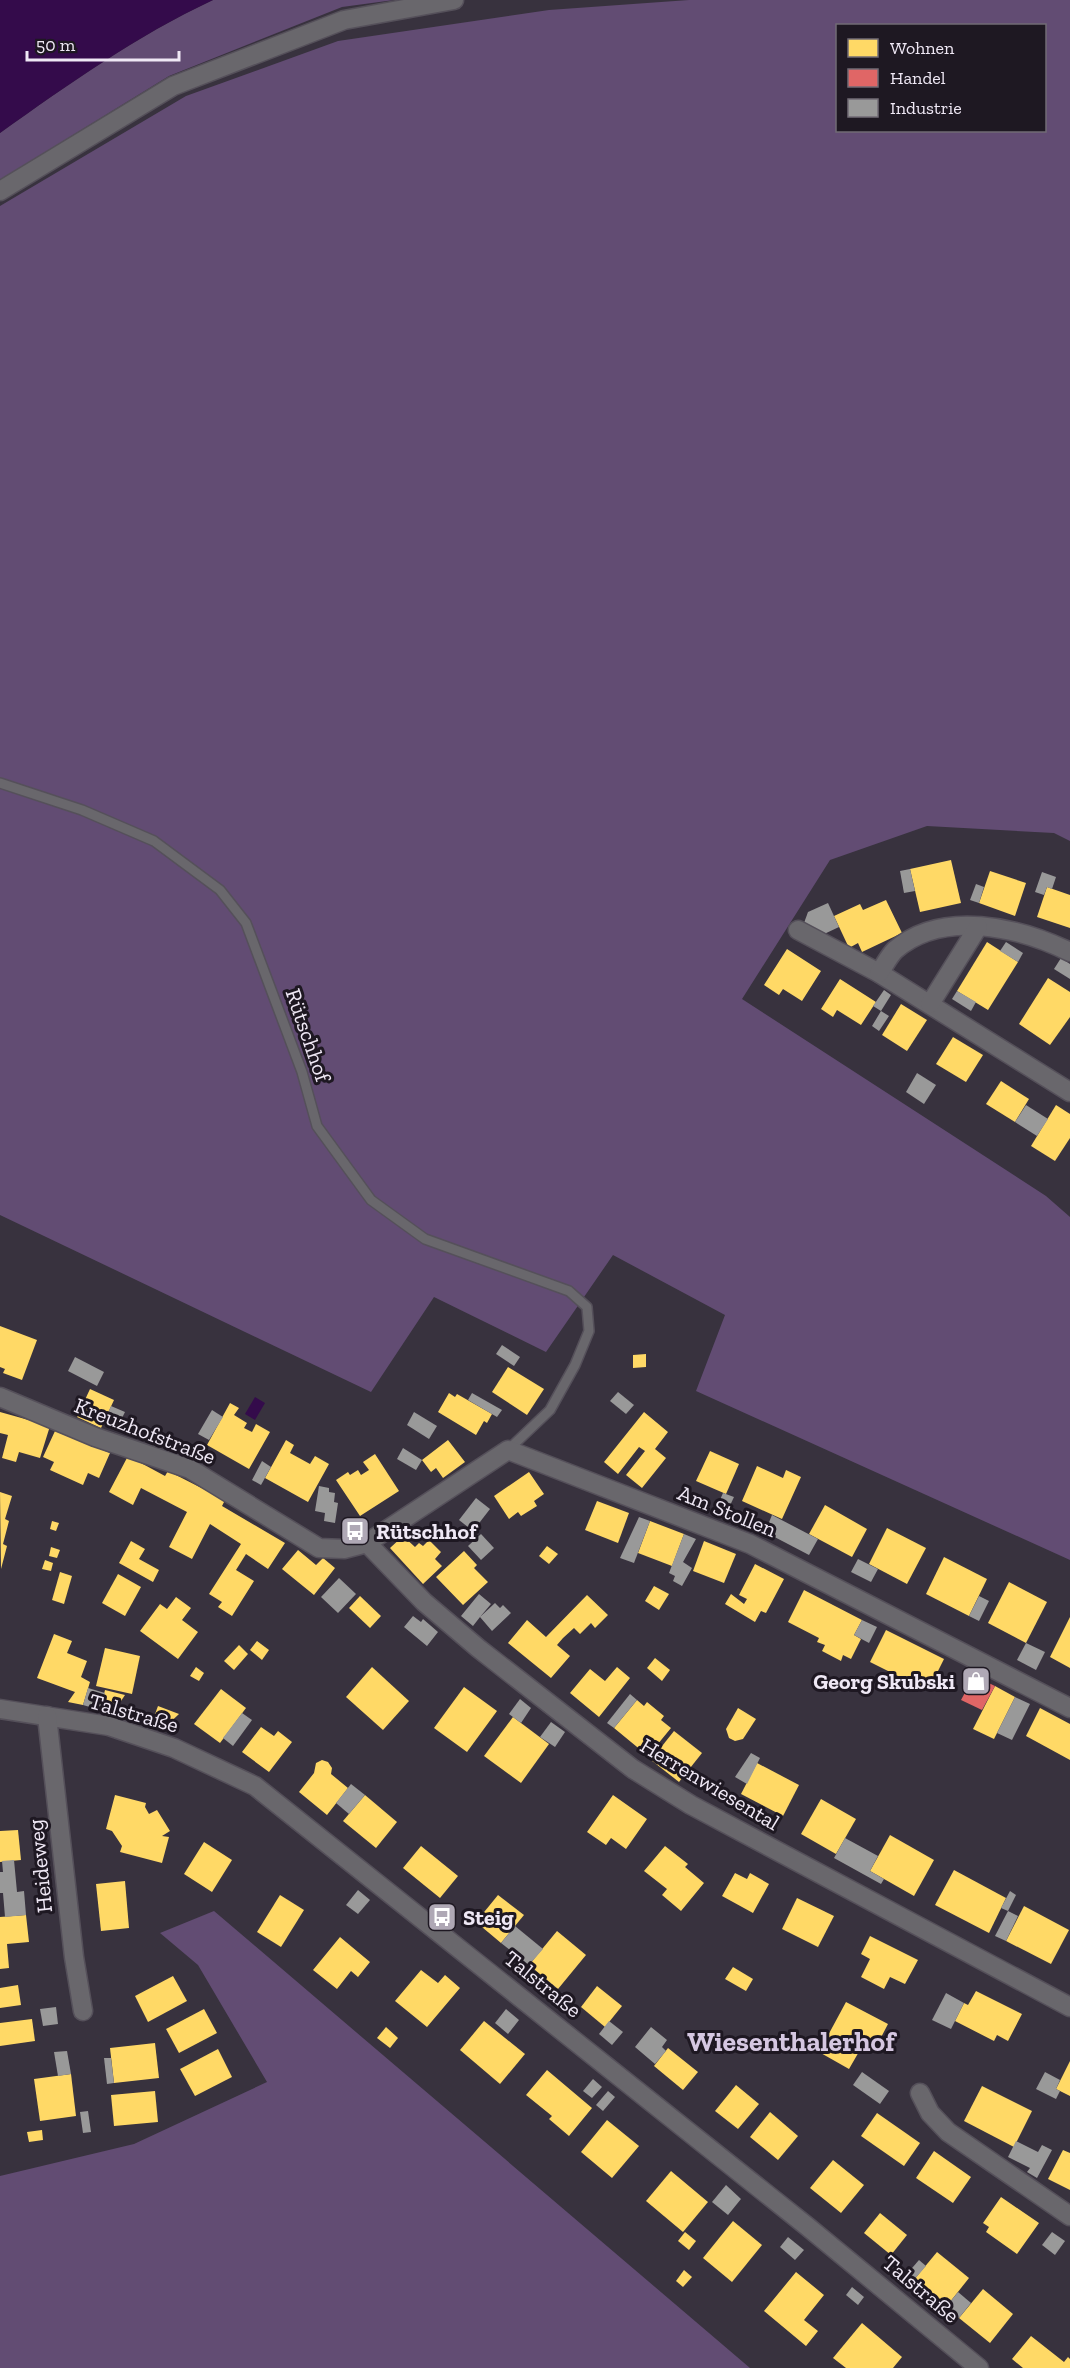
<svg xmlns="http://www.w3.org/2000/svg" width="1070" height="2368" font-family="'Zilla Slab',serif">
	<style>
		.green { fill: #624c73; fill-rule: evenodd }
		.water { fill: #340b4b }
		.homes { fill: #ffd966 }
		.shops { fill: #e06666 }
		.industry { fill: #999 }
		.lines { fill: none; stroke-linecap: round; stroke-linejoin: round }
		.lane-casing { stroke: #55505a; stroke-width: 12 }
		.street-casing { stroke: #55505a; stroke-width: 21 }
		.lane { stroke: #69676c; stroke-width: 9 }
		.street { stroke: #69676c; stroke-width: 18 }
		.labels { text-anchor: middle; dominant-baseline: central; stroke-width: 6; stroke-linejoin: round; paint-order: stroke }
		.street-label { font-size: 22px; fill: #efe8f5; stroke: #1e1822 }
		.poi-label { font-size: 22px; font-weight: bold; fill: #efe8f5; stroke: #1e1822; text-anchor: start }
		.district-label { font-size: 28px; font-weight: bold; fill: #d5c7e1; stroke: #1e1822 }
	</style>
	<rect width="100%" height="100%" fill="#38323e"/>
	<g class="green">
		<path d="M213,0H394L342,7L169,76L0,180V133C69,84 136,36 213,0Z"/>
		<path d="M689,0H1070V841L1054,833L927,826L830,860L742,999L1046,1196L1070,1217V1560L696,1391L725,1315L613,1255L546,1352L434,1297L371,1392L0,1215V206L186,96L338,41L549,10ZM838,26H1044V130H838Z"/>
		<path d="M214,1911L750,2368H0V2176L134,2144L267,2082L198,1965L160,1933Z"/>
	</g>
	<g class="water">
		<path d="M0,0H213C136,36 69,84 0,133Z"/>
		<path d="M255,1397L265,1403L255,1420L245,1414Z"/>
	</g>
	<g class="homes">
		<path d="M951,860L961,903L920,912L910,869Z"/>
		<path d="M990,871L1026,883L1015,916L979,903Z"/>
		<path d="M1047,887L1070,895V928L1037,917Z"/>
		<path d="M886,900L902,933L862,952L858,943L849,948L834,916L860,904L863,910Z"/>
		<path d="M987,942L1018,962L988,1010L957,991Z"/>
		<path d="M787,949L821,971L802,1001L783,989L779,995L764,985Z"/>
		<path d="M1048,978L1070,992V1017L1050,1045L1019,1024Z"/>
		<path d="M840,979L876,1002L861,1025L837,1010L833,1017L821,1009Z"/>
		<path d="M901,1004L927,1020L907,1051L882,1035Z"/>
		<path d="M953,1037L983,1055L966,1082L936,1064Z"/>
		<path d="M1001,1081L1029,1099L1015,1122L986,1104Z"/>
		<path d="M1056,1105L1070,1114V1138L1055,1161L1031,1146Z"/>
		<path d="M0,1326L37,1340L22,1380L3,1373L5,1369L0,1367Z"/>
		<path d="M646,1354V1367L633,1368V1355Z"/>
		<path d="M508,1367L544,1389L527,1415L492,1392Z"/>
		<path d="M90,1389L114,1400L101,1428L77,1417Z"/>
		<path d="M449,1393L455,1397L457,1394L492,1414L487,1423L484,1421L476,1435L438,1412Z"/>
		<path d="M230,1403L239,1408L234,1415L247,1423L244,1428L252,1432L256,1424L270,1432L249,1469L207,1445Z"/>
		<path d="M0,1412L50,1426L40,1458L19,1452L16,1462L2,1458L8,1435L0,1433Z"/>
		<path d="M644,1412L668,1432L655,1449L666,1458L642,1488L626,1475L645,1451L639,1447L618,1474L604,1462Z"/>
		<path d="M55,1431L110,1453L99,1478L88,1473L83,1485L50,1470L54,1462L43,1457Z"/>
		<path d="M286,1440L294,1445L290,1453L310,1464L315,1456L329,1464L308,1502L265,1478Z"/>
		<path d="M448,1440L465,1462L443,1478L436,1468L431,1472L422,1460Z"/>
		<path d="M710,1451L739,1464L726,1494L696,1481Z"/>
		<path d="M375,1454L399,1491L360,1516L336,1480L348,1472L350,1475L358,1470L361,1475L369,1470L363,1462Z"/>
		<path d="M128,1456L165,1476L168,1471L225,1500L222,1506L285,1543L268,1569L246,1554L236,1570L254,1581L232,1616L218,1607L222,1602L209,1594L241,1544L210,1524L192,1559L169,1547L187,1512L141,1488L133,1505L109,1492Z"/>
		<path d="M757,1466L783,1478L786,1470L801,1477L782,1519L742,1501Z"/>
		<path d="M529,1472L544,1494L534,1501L537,1506L521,1516L518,1512L509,1519L494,1496Z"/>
		<path d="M0,1492L12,1496L5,1519L9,1521L3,1544L7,1546L1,1569Z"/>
		<path d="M597,1501L629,1513L618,1543L585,1530Z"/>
		<path d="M825,1505L867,1529L852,1557L809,1534Z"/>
		<path d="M52,1521L59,1523L56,1531L50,1529Z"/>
		<path d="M650,1521L684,1534L672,1566L638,1553Z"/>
		<path d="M887,1528L926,1548L907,1584L869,1564Z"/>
		<path d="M403,1536L415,1547L419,1543L423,1546L429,1540L441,1552L435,1559L442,1566L423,1584L390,1548Z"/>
		<path d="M131,1541L145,1549L139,1559L159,1570L153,1582L119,1563Z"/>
		<path d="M704,1541L736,1554L724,1583L693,1571Z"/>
		<path d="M547,1546L558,1554L549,1564L539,1556Z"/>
		<path d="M51,1547L60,1550L57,1558L49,1556Z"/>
		<path d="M298,1550L316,1565L323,1558L335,1568L314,1595L282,1569Z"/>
		<path d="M464,1551L477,1565L474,1568L488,1582L463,1605L436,1577Z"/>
		<path d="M944,1557L987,1579L969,1616L926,1594Z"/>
		<path d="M45,1560L53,1563L51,1571L42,1569Z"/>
		<path d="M755,1564L784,1579L766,1613L761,1611L755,1622L725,1604L731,1594L744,1604L747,1599L739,1595Z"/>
		<path d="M60,1572L72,1576L64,1604L52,1600Z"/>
		<path d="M118,1574L141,1587L125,1616L102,1603Z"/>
		<path d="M1009,1582L1047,1602L1026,1643L988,1623Z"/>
		<path d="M654,1586L669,1594L659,1610L645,1601Z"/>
		<path d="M804,1590L862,1620L854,1635L861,1639L851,1659L843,1655L841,1661L822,1651L825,1645L817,1642L819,1638L788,1622Z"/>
		<path d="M587,1595L608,1615L595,1628L591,1623L580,1634L574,1628L563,1638L557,1645L570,1656L551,1678L508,1643L527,1620L546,1637Z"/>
		<path d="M360,1596L381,1616L370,1628L349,1608Z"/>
		<path d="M176,1597L191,1608L182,1620L198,1632L178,1659L140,1631L160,1604L167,1609Z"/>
		<path d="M1070,1617V1668L1050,1657Z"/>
		<path d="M886,1630L944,1659L928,1691L870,1662Z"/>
		<path d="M54,1634L72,1641L67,1653L87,1661L81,1677L90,1682L83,1705L68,1702L75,1692L37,1678Z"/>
		<path d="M257,1641L269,1650L262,1660L250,1650Z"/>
		<path d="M239,1645L248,1654L234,1670L224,1661Z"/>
		<path d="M105,1648L140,1656L132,1694L96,1686Z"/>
		<path d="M655,1658L670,1670L662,1681L647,1668Z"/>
		<path d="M196,1667L204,1673L199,1681L190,1676Z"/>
		<path d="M372,1667L409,1701L383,1730L346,1697Z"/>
		<path d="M617,1667L630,1678L599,1717L570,1693L590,1669L605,1681Z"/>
		<path d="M995,1686L1015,1697L994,1739L973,1729Z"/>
		<path d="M464,1687L497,1711L467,1752L434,1728Z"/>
		<path d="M221,1689L246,1708L220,1743L194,1724Z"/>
		<path d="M105,1690L125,1695L113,1713L100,1710Z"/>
		<path d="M637,1700L644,1706L647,1702L664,1716L661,1720L671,1728L648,1756L614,1728Z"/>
		<path d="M158,1706L179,1714L163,1729L151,1725Z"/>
		<path d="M738,1708L756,1719L743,1739L735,1741L729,1738L726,1729Z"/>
		<path d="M1040,1708L1070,1724V1760L1026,1736Z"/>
		<path d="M513,1717L549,1744L521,1783L484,1756Z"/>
		<path d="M261,1727L274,1736L278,1731L292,1742L269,1772L242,1752Z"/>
		<path d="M674,1731L702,1753L679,1782L651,1760Z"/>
		<path d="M322,1760L328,1762L332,1768L331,1774L348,1788L327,1815L299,1792L314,1773L316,1763Z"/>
		<path d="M757,1763L799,1785L783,1816L741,1794Z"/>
		<path d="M115,1795L146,1803L145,1807L149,1814L157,1810L170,1831L162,1836L169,1837L162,1863L120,1852L122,1846L112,1831L106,1829Z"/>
		<path d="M365,1795L397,1822L376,1848L343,1821Z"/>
		<path d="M613,1795L647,1819L626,1849L611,1838L606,1845L587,1832Z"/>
		<path d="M821,1799L856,1819L836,1854L801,1834Z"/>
		<path d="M18,1830L21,1860L0,1862V1831Z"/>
		<path d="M890,1835L934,1860L914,1896L870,1871Z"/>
		<path d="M204,1842L232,1860L212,1892L184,1874Z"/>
		<path d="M421,1846L458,1876L440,1898L403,1868Z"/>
		<path d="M665,1846L688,1864L685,1867L704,1883L681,1911L662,1895L667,1889L644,1871Z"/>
		<path d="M954,1870L1006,1898L989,1933L935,1905Z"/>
		<path d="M735,1873L747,1879L750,1873L769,1884L753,1913L722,1896Z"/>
		<path d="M125,1881L129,1928L101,1931L96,1884Z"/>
		<path d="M280,1895L304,1910L281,1947L257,1932Z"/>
		<path d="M498,1895L524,1915L501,1943L476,1922Z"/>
		<path d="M797,1898L834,1916L818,1947L782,1929Z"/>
		<path d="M1024,1906L1069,1930L1051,1964L1006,1941Z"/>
		<path d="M26,1915L29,1942L7,1944L9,1968L0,1969V1917Z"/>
		<path d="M557,1931L586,1955L558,1989L529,1965Z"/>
		<path d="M870,1936L918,1960L905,1984L890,1977L884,1989L861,1977L870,1959L861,1954Z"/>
		<path d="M340,1937L370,1962L358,1977L351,1971L337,1989L313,1970Z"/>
		<path d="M733,1967L753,1979L746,1991L725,1979Z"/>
		<path d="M421,1970L438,1983L445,1975L460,1988L427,2027L395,2001Z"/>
		<path d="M173,1976L187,2001L148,2022L135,1996Z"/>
		<path d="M18,1985L21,2005L0,2008V1988Z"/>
		<path d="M597,1986L622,2006L605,2027L581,2007Z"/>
		<path d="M976,1991L1022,2014L1008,2041L997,2035L994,2041L955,2021L964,2003L968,2005Z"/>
		<path d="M846,2002L888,2024L875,2049L864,2043L849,2069L819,2052Z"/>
		<path d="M204,2009L217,2033L179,2053L166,2029Z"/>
		<path d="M32,2019L35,2041L0,2046V2023Z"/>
		<path d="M484,2021L525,2054L500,2084L460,2050Z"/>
		<path d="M386,2027L398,2038L390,2048L377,2038Z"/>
		<path d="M155,2043L159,2078L114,2083L110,2048Z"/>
		<path d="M668,2048L698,2072L683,2090L654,2066Z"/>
		<path d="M218,2049L232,2077L195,2096L180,2069Z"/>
		<path d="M1070,2061V2096L1056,2089Z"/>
		<path d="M547,2070L592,2108L569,2136L549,2119L552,2116L526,2095Z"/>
		<path d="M71,2074L76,2116L40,2121L34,2079Z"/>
		<path d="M736,2085L759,2104L738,2129L715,2111Z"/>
		<path d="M982,2086L1032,2111L1014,2147L964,2121Z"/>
		<path d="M155,2091L158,2122L114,2126L111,2095Z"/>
		<path d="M770,2112L798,2136L778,2160L750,2137Z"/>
		<path d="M877,2113L920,2143L904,2166L861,2136Z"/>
		<path d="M607,2120L639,2146L612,2178L581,2152Z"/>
		<path d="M42,2130L43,2140L29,2142L27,2132Z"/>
		<path d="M1063,2150L1070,2153V2190L1048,2179Z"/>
		<path d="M934,2151L971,2177L953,2203L916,2178Z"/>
		<path d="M833,2160L864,2185L841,2213L810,2188Z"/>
		<path d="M671,2171L708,2202L683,2232L646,2201Z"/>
		<path d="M1001,2197L1039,2223L1017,2254L986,2232L989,2227L983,2223Z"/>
		<path d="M880,2213L907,2235L891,2255L864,2233Z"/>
		<path d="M733,2221L762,2245L732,2282L703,2258Z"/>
		<path d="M685,2232L696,2241L689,2250L678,2241Z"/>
		<path d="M937,2252L969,2278L946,2307L913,2281Z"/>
		<path d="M684,2270L692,2277L683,2287L676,2281Z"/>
		<path d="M796,2272L824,2295L804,2320L818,2331L806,2346L764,2311Z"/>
		<path d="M983,2289L1013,2314L990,2343L959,2318Z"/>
		<path d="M862,2323L902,2357L893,2368H846L833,2358Z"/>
		<path d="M1031,2336L1064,2362L1068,2357L1070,2359V2368H1023L1012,2359Z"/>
	</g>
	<path class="shops" d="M974,1676L995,1686L982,1710L961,1700Z"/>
	<g class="industry">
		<path d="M910,869L915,891L904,893L900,871Z"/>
		<path d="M1042,872L1056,877L1052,889L1047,887L1044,895L1035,892Z"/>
		<path d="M976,884L984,887L979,903L970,900Z"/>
		<path d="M828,903L839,927L822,935L804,923L808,912Z"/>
		<path d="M1006,942L1023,953L1018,962L1000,951Z"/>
		<path d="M1061,958L1070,964V979L1054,969Z"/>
		<path d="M884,990L891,995L881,1011L889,1016L879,1031L872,1026L881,1011L873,1006Z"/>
		<path d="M957,991L976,1002L971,1011L952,999Z"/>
		<path d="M917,1073L936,1085L924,1104L906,1092Z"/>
		<path d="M1026,1105L1048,1119L1037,1136L1015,1122Z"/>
		<path d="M502,1345L520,1357L514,1366L496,1354Z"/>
		<path d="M75,1357L104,1372L97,1386L68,1371Z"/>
		<path d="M618,1392L634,1405L626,1414L610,1401Z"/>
		<path d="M472,1393L502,1410L497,1417L468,1400Z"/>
		<path d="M111,1406L125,1412L116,1430L103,1424Z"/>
		<path d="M212,1410L223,1417L209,1440L198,1434Z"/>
		<path d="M414,1412L437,1426L429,1439L407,1425Z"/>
		<path d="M403,1448L422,1460L416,1470L397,1459Z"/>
		<path d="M262,1461L271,1467L261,1485L252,1480Z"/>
		<path d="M319,1486L329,1488V1492L335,1493L334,1502L338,1503L335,1523L324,1521L325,1513L315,1511Z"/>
		<path d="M723,1493L734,1497L726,1514L716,1509Z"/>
		<path d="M476,1498L490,1509L473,1531L459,1520Z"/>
		<path d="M772,1515L818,1539L809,1555L765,1532Z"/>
		<path d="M639,1517L650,1521L634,1563L620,1558Z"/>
		<path d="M481,1534L494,1548L481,1560L468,1546Z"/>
		<path d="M684,1534L696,1539L683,1562L692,1568L682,1586L673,1581L675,1576L669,1573Z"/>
		<path d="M858,1559L878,1569L871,1582L851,1572Z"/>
		<path d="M339,1578L356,1594L338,1613L321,1597Z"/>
		<path d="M479,1594L491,1604L480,1617L495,1603L500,1608L503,1605L511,1613L492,1631L480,1617L473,1626L461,1616Z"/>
		<path d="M979,1596L989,1601L979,1621L969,1616Z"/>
		<path d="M413,1616L421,1622L423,1619L438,1632L427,1646L404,1627Z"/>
		<path d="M862,1620L877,1627L869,1643L854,1635Z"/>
		<path d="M1026,1643L1045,1652L1036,1670L1017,1660Z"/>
		<path d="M88,1688L105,1693L100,1710L83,1705Z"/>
		<path d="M630,1694L637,1700L614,1728L607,1723Z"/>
		<path d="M1015,1697L1030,1704L1012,1740L997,1733Z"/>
		<path d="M520,1699L531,1708L521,1723L509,1714Z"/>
		<path d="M242,1713L252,1720L233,1746L223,1738Z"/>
		<path d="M551,1722L565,1732L555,1747L540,1737Z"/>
		<path d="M751,1753L760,1758L747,1784L735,1777Z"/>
		<path d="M351,1784L365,1795L349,1814L336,1803Z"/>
		<path d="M845,1838L878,1856L870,1871L884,1879L881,1884L834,1858Z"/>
		<path d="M14,1860L17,1892L24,1891L26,1915L5,1917L3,1893H0V1872H3L2,1861Z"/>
		<path d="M358,1890L370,1900L358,1914L346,1905Z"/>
		<path d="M1010,1891L1016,1895L1008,1911L1001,1908Z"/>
		<path d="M1008,1911L1018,1916L1006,1941L995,1936Z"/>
		<path d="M515,1926L543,1949L529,1965L501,1943Z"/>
		<path d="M946,1993L964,2003L951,2029L932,2020Z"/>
		<path d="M56,2007L58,2024L43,2026L40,2009Z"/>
		<path d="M506,2009L519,2020L508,2034L495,2023Z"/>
		<path d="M609,2021L623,2032L612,2045L599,2034Z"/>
		<path d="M651,2027L667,2040L662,2047L666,2051L655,2064L635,2047Z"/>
		<path d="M67,2051L71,2074L58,2076L54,2052Z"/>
		<path d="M104,2058H111L114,2083L107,2084Z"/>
		<path d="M862,2072L889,2091L880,2104L853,2085Z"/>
		<path d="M1045,2072L1060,2080L1056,2089L1060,2091L1056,2099L1036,2089Z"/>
		<path d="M593,2079L602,2087L592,2098L583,2091Z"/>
		<path d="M608,2091L615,2097L603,2111L596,2105Z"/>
		<path d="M88,2111L91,2132L83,2133L80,2112Z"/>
		<path d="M1016,2141L1038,2152L1042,2145L1052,2150L1037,2178L1027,2172L1030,2168L1008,2157Z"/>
		<path d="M726,2185L741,2199L728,2215L712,2202Z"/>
		<path d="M1052,2232L1065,2241L1055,2255L1042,2245Z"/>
		<path d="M788,2237L804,2250L795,2260L780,2247Z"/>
		<path d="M919,2260L926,2266L913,2281L906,2275Z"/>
		<path d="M852,2287L864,2297L858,2305L846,2295Z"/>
		<path d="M958,2292L971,2303L959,2318L946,2307Z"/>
	</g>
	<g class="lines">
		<g class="lane-casing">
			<path id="lane" d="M0,783L82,810L154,841L220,890L246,923L302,1072L317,1126L371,1200L425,1239L569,1291L587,1307L589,1331L575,1365L550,1410L508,1450"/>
		</g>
		<g class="street-casing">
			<g id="street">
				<path d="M0,191L173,86L344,20L454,0"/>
				<path d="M798,930L879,973L1070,1092"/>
				<path d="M879,973C884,966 889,956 895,950C942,909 1019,927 1070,952"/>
				<path d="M930,1004L978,927"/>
				<path d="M0,1397L95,1437L190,1469L319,1548L344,1549L367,1543L508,1450L750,1544L1070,1708"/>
				<path d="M367,1543L424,1602L478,1648L633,1769L691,1805L1070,2007"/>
				<path d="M0,1709L109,1726L174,1748L255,1786L808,2227L979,2368"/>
				<path d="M47,1716L74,1957L83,2011"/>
				<path d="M920,2093L930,2113L948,2132L1070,2216"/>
			</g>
		</g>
		<use href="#lane" class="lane"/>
		<use href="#street" class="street"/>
	</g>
	<defs>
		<g id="bus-square" transform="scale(1.5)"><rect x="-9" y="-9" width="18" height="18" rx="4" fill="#afa8b5" stroke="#1e1822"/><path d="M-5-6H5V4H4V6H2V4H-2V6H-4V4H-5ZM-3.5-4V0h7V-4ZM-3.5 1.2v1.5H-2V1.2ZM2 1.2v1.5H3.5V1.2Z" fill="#fff"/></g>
		<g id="shop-square" transform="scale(1.5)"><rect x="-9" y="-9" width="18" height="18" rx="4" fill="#afa8b5" stroke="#1e1822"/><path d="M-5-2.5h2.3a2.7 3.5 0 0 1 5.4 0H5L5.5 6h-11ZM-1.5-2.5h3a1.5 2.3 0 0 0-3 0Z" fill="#fff"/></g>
	</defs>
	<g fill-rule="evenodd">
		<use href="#bus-square" x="355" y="1531"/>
		<use href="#shop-square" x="976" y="1681"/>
		<use href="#bus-square" x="442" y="1917"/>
	</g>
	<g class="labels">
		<g class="street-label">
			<text transform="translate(308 1035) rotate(71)">Rütschhof</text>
			<text transform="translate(145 1431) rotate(21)">Kreuzhofstraße</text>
			<text transform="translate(727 1511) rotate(22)">Am Stollen</text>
			<text transform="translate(134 1713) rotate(16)">Talstraße</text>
			<text transform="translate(710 1784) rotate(31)">Herrenwiesental</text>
			<text transform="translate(40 1866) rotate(-96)">Heideweg</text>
			<text transform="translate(543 1984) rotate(39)">Talstraße</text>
			<text transform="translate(921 2289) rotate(40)">Talstraße</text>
		</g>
		<g class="poi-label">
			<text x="376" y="1531">Rütschhof</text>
			<text x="955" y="1681" text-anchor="end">Georg Skubski</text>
			<text x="463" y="1917">Steig</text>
		</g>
		<g class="district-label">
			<text x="791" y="2041">Wiesenthalerhof</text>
		</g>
	</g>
	<rect x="836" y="24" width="210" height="108" fill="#1e1822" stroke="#726b76" stroke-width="1.5"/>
	<rect x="848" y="39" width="30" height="18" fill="#ffd966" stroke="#726b76" stroke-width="1.5"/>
	<text x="890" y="54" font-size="18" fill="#efe8f5">Wohnen</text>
	<rect x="848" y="69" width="30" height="18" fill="#e06666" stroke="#726b76" stroke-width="1.5"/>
	<text x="890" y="84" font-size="18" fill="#efe8f5">Handel</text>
	<rect x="848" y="99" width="30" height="18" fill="#999999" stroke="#726b76" stroke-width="1.5"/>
	<text x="890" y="114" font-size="18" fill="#efe8f5">Industrie</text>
	<path d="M27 51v9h152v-9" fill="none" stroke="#efe8f5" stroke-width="3"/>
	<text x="36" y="51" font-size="18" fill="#efe8f5" stroke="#1e1822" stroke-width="4.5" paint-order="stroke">50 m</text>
</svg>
